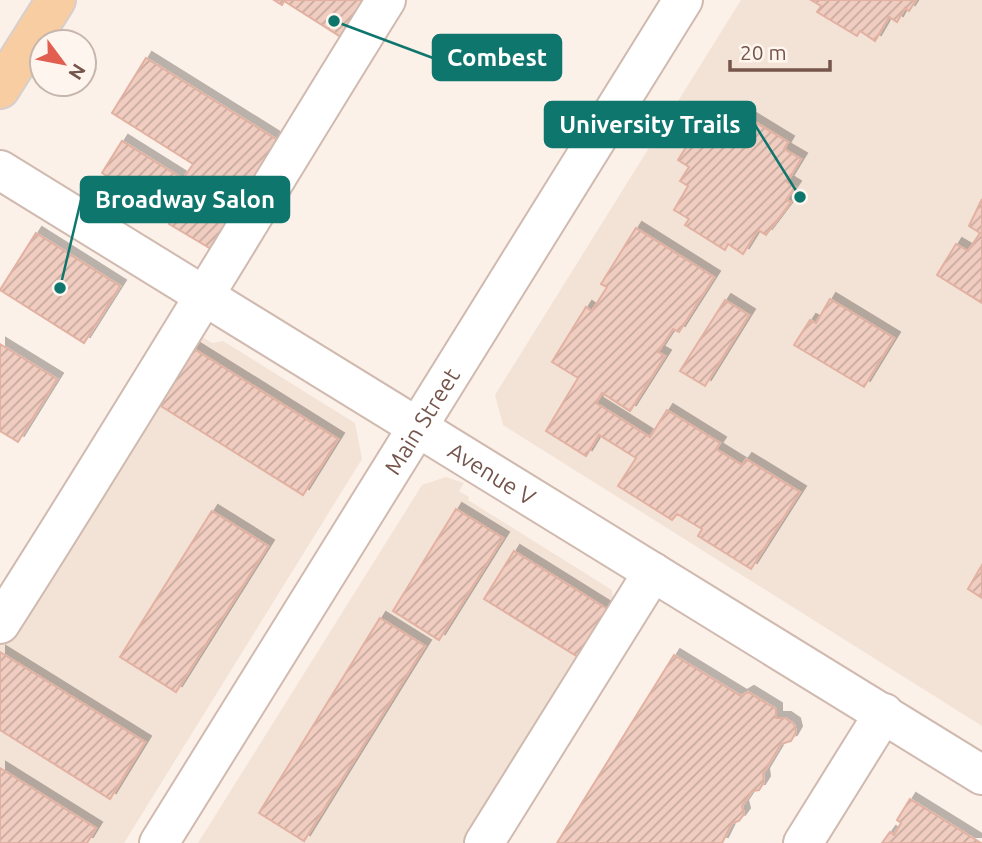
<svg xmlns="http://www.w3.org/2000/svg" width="982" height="843" font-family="Ubuntu,sans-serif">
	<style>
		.residential { fill: #f3e2d6 }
		.building { fill: url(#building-hatch); stroke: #e3b1a1; stroke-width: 2; filter: url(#shadow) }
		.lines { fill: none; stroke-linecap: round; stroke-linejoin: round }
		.minor-casing { stroke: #d0bab0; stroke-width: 42 }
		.major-casing { stroke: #d8cfcd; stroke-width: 42 }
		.minor { stroke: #fff; stroke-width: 38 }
		.major { stroke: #f8cda2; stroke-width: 38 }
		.labels { text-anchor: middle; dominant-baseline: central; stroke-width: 6; stroke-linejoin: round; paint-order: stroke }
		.street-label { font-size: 23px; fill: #75554c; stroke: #fef6ee }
		.leader { fill: none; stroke: #0f766e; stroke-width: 2.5 }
		.callout-dot { fill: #0f766e; stroke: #fef6ee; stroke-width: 2.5 }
		.callout { fill: #0f766e; stroke: #0f766e; stroke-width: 2.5 }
		.callout-label { font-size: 24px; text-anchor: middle; font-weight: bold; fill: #fff }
	</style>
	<defs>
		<pattern id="building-hatch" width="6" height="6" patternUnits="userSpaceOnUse" patternTransform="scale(1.75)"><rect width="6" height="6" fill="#f0cdc0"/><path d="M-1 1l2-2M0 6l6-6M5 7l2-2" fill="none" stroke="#c7a99e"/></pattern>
		<filter id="shadow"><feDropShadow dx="6" dy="-6" stdDeviation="0" flood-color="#0004"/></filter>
	</defs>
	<rect width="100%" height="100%" fill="#fcf1e8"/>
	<g class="residential">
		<path d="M741,0H982V726L503,425L495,395Z"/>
		<path d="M193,331L212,343L223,341L355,423L362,459L124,843H0V640Z"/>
		<path d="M446,477L464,483L459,491L469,497L468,500L612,590L615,617L475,843H198L422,485Z"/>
	</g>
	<g class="building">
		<path d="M274,0H364L341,37L284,1L282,5Z"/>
		<path d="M811,0H916L909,11L905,8L897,22L889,17L875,41L860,31L857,36L817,12L821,6Z"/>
		<path d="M146,58L279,141L211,249L169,224L173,217L102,173L122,141L183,179L193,164L112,113Z"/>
		<path d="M733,116L747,124L750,119L788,142L784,149L801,159L787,182L795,187L786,200L791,202L766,235L758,230L743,254L728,244L725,250L685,225L689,219L674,210L688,186L680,181L689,167L678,160L690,141L701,147L709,134L718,139Z"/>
		<path d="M982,199V303L937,275L956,244L968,251L980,233L969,226Z"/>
		<path d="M636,228L714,277L679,332L673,329L658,352L665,356L630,411L602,393L596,403L650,437L667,410L720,443L716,449L742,465L746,459L800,492L751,569L698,536L702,529L677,514L672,520L618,486L636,458L599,435L586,456L546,431L578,378L552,362L586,307L592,311L607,287L601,284Z"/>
		<path d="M36,233L120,286L84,343L0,290Z"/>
		<path d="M830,299L894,338L864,387L794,345L810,320L816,323Z"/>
		<path d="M725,300L749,315L705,386L680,371Z"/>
		<path d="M0,344L57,379L18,442L0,431Z"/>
		<path d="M191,347L338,439L303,495L156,403Z"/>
		<path d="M456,509L503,538L439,640L393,611Z"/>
		<path d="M212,511L268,546L176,692L120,657Z"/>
		<path d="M514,551L612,612L583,660L484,599Z"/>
		<path d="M982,565V598L968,589Z"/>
		<path d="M380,618L425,646L304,841L259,813Z"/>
		<path d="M0,652L145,742L110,799L0,730Z"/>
		<path d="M674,655L741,696L748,692L776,709V718H785L794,724L796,732L791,741L781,744L763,774L764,782L759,790L752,791L742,806L744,814L739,821L732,823L722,843H557Z"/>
		<path d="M0,768L96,828L87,843H0Z"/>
		<path d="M910,799L981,843H882L890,832L894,835L901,823L897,820Z"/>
	</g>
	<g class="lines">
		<g class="minor-casing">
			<g id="minor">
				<path id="s1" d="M0,170L982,775"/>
				<path d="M0,624C132,418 257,207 386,0"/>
				<path id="s2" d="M159,843L683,0"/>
				<path d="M484,843L653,572"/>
				<path d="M803,843L884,713"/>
			</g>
		</g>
		<g class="major-casing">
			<path id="major" d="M0,89L56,0"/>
		</g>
		<use href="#minor" class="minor"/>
		<use href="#major" class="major"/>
	</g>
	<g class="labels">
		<g class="street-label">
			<text stroke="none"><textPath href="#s2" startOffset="497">Main Street</textPath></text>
			<text stroke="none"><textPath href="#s1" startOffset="578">Avenue V</textPath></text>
		</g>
	</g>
	<path class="leader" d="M334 21L433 58M800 197L755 125M60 288L81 200"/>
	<g class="callout-dot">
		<circle cx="334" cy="21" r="7"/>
		<circle cx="800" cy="197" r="7"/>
		<circle cx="60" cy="288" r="7"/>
	</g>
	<g class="callout">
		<rect x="433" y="35" width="128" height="45" rx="7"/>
		<rect x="545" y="102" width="210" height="45" rx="7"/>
		<rect x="81" y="177" width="208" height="45" rx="7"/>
	</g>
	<g class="callout-label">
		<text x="497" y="66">Combest</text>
		<text x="650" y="133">University Trails</text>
		<text x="185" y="208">Broadway Salon</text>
	</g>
	<g transform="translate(63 63) rotate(122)"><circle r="33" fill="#fef6ee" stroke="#c7b6ad" stroke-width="2"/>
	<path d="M0-5L12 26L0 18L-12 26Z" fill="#e25e51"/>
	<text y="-10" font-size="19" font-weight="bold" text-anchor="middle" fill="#75554c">N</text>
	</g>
	<path d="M730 60v10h100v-10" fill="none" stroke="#75554c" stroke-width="3.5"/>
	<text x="740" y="60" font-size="21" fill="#75554c" stroke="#fef6ee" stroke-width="5" paint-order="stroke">20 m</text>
</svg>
